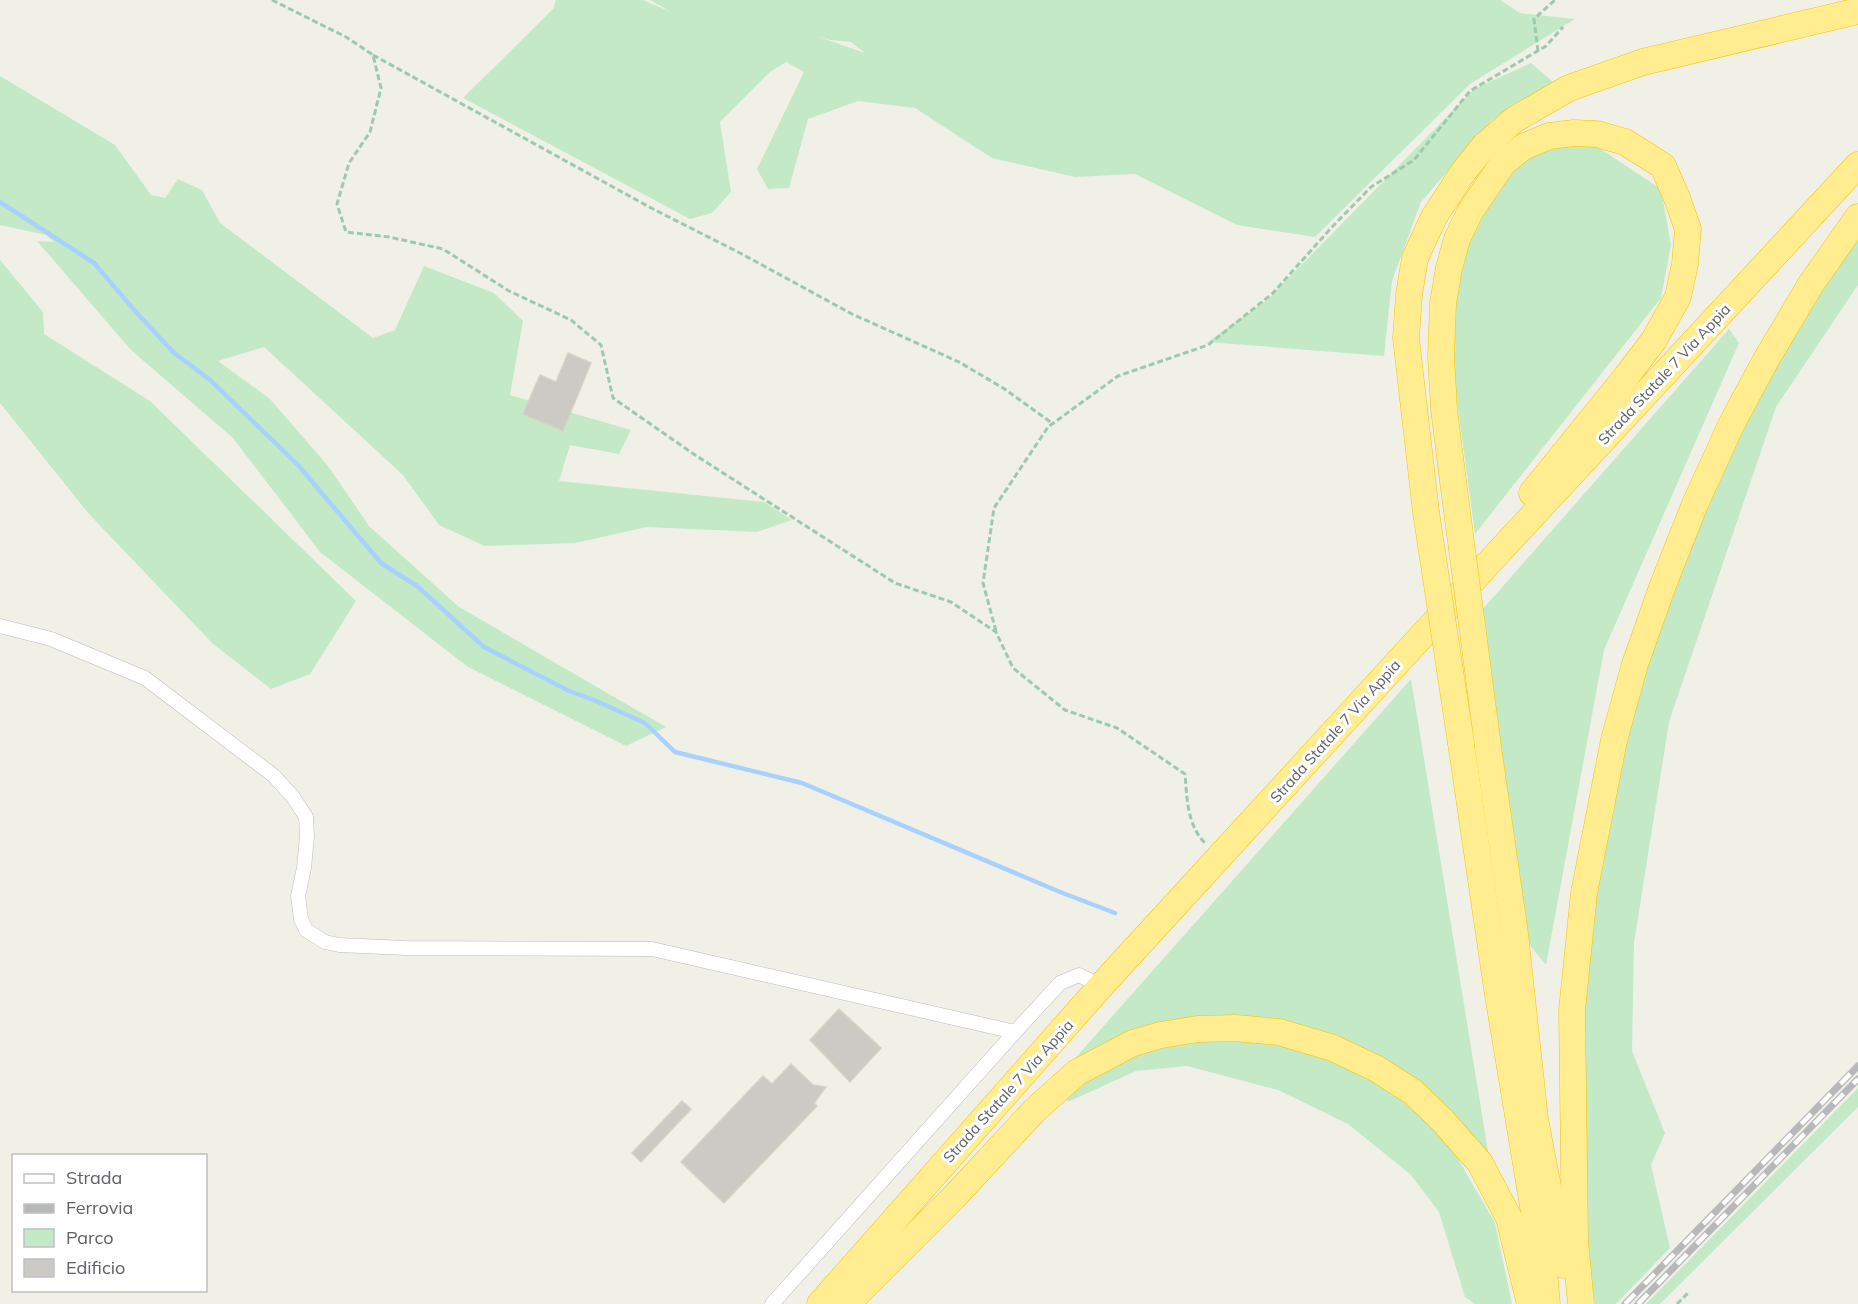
<svg xmlns="http://www.w3.org/2000/svg" width="1858" height="1304" font-family="Mulish,sans-serif">
	<style>
		.green { fill: #c3e9c7; fill-rule: evenodd }
		.lines { fill: none; stroke-linecap: round; stroke-linejoin: round }
		.stream { stroke: #a9d1ff; stroke-width: 4.5 }
		.building { fill: #cccac4; stroke: #d6d2c5; stroke-width: 1.5 }
		.street-casing { stroke: #b9bbc1; stroke-width: 15 }
		.highway-casing { stroke: #f8c200; stroke-width: 27 }
		.path { stroke: #9bcaae; stroke-width: 3; stroke-dasharray: 6 3; stroke-linecap: butt }
		.street { stroke: #fff; stroke-width: 14 }
		.highway { stroke: #ffed90; stroke-width: 26 }
		.rail-casing { stroke: #b7b8b9; stroke-width: 7 }
		.rail { stroke: #fff; stroke-width: 4.5; stroke-dasharray: 14; stroke-linecap: butt }
		.highway-bridge-casing { stroke: #f8c200; stroke-width: 27; stroke-linecap: butt }
		.highway-bridge { stroke: #ffed90; stroke-width: 26 }
		.labels { text-anchor: middle; dominant-baseline: central; stroke-width: 6; stroke-linejoin: round; paint-order: stroke }
		.street-label { font-size: 15px; fill: #5e6168; stroke: #fff }
	</style>
	<rect width="100%" height="100%" fill="#f1f0e7"/>
	<g class="green">
		<path d="M556,0H643L671,12L650,0H1500L1520,13L1575,19L1470,84L1315,237L1237,225L1135,174L1075,177L992,158L915,108L858,101L808,119L789,188L768,189L757,169L804,72L786,62L770,72L720,122L731,192L712,213L690,219L463,98L553,9ZM816,36L830,40L851,42L865,53Z"/>
		<path d="M1531,63L1553,82L1492,120L1421,202L1392,281L1384,356L1208,342L1267,300L1474,89Z"/>
		<path d="M0,76L115,145L151,195L165,198L178,179L202,190L220,223L373,338L395,330L424,266L494,293L523,321L510,395L631,430L619,454L570,445L559,481L764,502L792,520L757,532L647,527L575,543L485,546L439,525L403,475L264,347L218,361L270,399L328,466L369,526L459,607L666,727L626,746L468,667L320,552L233,438L131,350L37,241L54,242L46,235L0,225Z"/>
		<path d="M1568,140L1593,144L1661,189L1671,245L1661,298L1475,534L1450,349L1451,282L1476,195L1515,154Z"/>
		<path d="M1858,224V285L1776,407L1669,722L1634,943L1632,1051L1665,1133L1651,1165L1670,1248L1616,1304H1595L1583,1235L1578,933L1634,669L1698,499Z"/>
		<path d="M0,260L43,312L44,334L150,401L356,601L310,674L271,689L213,644L89,514L0,403Z"/>
		<path d="M1729,329L1739,343L1604,650L1546,965L1528,943L1482,610Z"/>
		<path d="M1411,679L1492,1176L1402,1084L1276,1026L1070,1064Z"/>
		<path d="M1239,1031L1303,1044L1371,1075L1446,1138L1495,1223L1512,1304H1475L1465,1297L1439,1212L1410,1174L1348,1124L1278,1090L1187,1066L1136,1071L1070,1101L1050,1096L1135,1044Z"/>
		<path d="M1858,1088V1107L1660,1304H1646Z"/>
	</g>
	<g class="lines">
		<path class="stream" d="M0,202L94,263L136,312L174,353L209,379L298,465L381,563L417,586L484,647L569,691L594,700L645,723L675,752L802,783L1060,892L1115,913"/>
	</g>
	<g class="building">
		<path d="M568,353L591,363L563,431L523,414L540,375L556,382Z"/>
		<path d="M839,1009L881,1048L850,1082L810,1040Z"/>
		<path d="M791,1064L813,1085L826,1087L814,1103L817,1106L724,1203L681,1162L763,1076L772,1084Z"/>
		<path d="M682,1101L691,1109L641,1162L632,1153Z"/>
	</g>
	<g class="lines">
		<g class="street-casing">
			<g id="street">
				<path d="M0,626L51,639L145,678L274,776L293,797L306,817L307,836L304,868L298,896L301,919L306,930L325,942L339,945L406,948L652,949L1015,1032L1060,983L1079,975L1101,986"/>
				<path d="M772,1304L1015,1032"/>
			</g>
		</g>
		<g class="highway-casing">
			<g id="highway">
				<path d="M1453,481L1444,409L1441,357L1443,303L1449,268L1457,239L1470,212L1503,163L1523,147L1549,136L1574,133L1597,134L1625,142L1663,166L1677,198L1688,229L1685,264L1678,297L1654,340L1626,377L1532,493"/>
				<path d="M1426,512L1406,338L1409,295L1415,258L1434,217L1464,171L1484,146L1514,120L1569,88L1643,62L1858,11"/>
				<path d="M1461,743L1498,995L1544,1272L1547,1304"/>
				<path d="M1488,747L1515,934L1535,1119L1563,1265"/>
				<path d="M820,1304L1101,986L1497,554L1858,165"/>
				<path d="M847,1304L954,1197L1034,1111L1076,1073L1133,1043L1161,1035L1198,1029L1235,1028L1279,1032L1333,1048L1377,1069L1413,1092L1442,1120L1480,1163L1509,1218L1530,1304"/>
				<path d="M1581,1304L1575,1241L1572,1010L1584,893L1614,740L1635,664L1663,585L1695,504L1732,423L1767,358L1811,284L1858,217"/>
			</g>
		</g>
		<g class="path">
			<path d="M272,0L346,37L373,55L381,88L370,132L349,163L337,204L346,232L389,237L443,249L509,291L571,320L601,345L613,398L695,455L895,583L951,602L996,632L1013,668L1065,710L1117,728L1185,774C1187,798 1187,825 1205,843"/>
			<path d="M1538,51L1534,19L1555,0"/>
			<path d="M373,55L653,209L740,253L852,314L959,362L1003,388L1052,423"/>
			<path d="M996,631L983,583L994,508L1048,427L1118,376L1208,345L1273,293L1332,227L1371,187L1414,160L1470,91L1546,46L1563,27"/>
			<path d="M1677,1304L1689,1292"/>
		</g>
		<use href="#street" class="street"/>
		<use href="#highway" class="highway"/>
		<g class="rail-casing">
			<g id="rail">
				<path d="M1625,1304L1858,1066"/>
				<path d="M1638,1304L1858,1079"/>
			</g>
		</g>
		<use href="#rail" class="rail"/>
		<g class="highway-bridge-casing">
			<g id="highway-bridge">
				<path d="M1453,481L1488,747"/>
				<path d="M1426,512L1461,743"/>
			</g>
		</g>
		<use href="#highway-bridge" class="highway-bridge"/>
	</g>
	<g class="labels">
		<g class="street-label">
			<text transform="translate(1664 374) rotate(-47)">Strada Statale 7 Via Appia</text>
			<text transform="translate(1335 731) rotate(-48)">Strada Statale 7 Via Appia</text>
			<text transform="translate(1008 1091) rotate(-48)">Strada Statale 7 Via Appia</text>
		</g>
	</g>
	<rect x="12" y="1154" width="195" height="138" fill="#ffffff" stroke="#bfc0c3" stroke-width="1.5"/>
	<rect x="24" y="1174" width="30" height="9" fill="#ffffff" stroke="#bfc0c3" stroke-width="1.5"/>
	<text x="66" y="1184" font-size="18" fill="#5e6168">Strada</text>
	<rect x="24" y="1204" width="30" height="9" fill="#b7b8b9" stroke="#bfc0c3" stroke-width="1.5"/>
	<text x="66" y="1214" font-size="18" fill="#5e6168">Ferrovia</text>
	<rect x="24" y="1229" width="30" height="18" fill="#c3e9c7" stroke="#bfc0c3" stroke-width="1.5"/>
	<text x="66" y="1244" font-size="18" fill="#5e6168">Parco</text>
	<rect x="24" y="1259" width="30" height="18" fill="#cccac4" stroke="#bfc0c3" stroke-width="1.5"/>
	<text x="66" y="1274" font-size="18" fill="#5e6168">Edificio</text>
</svg>
